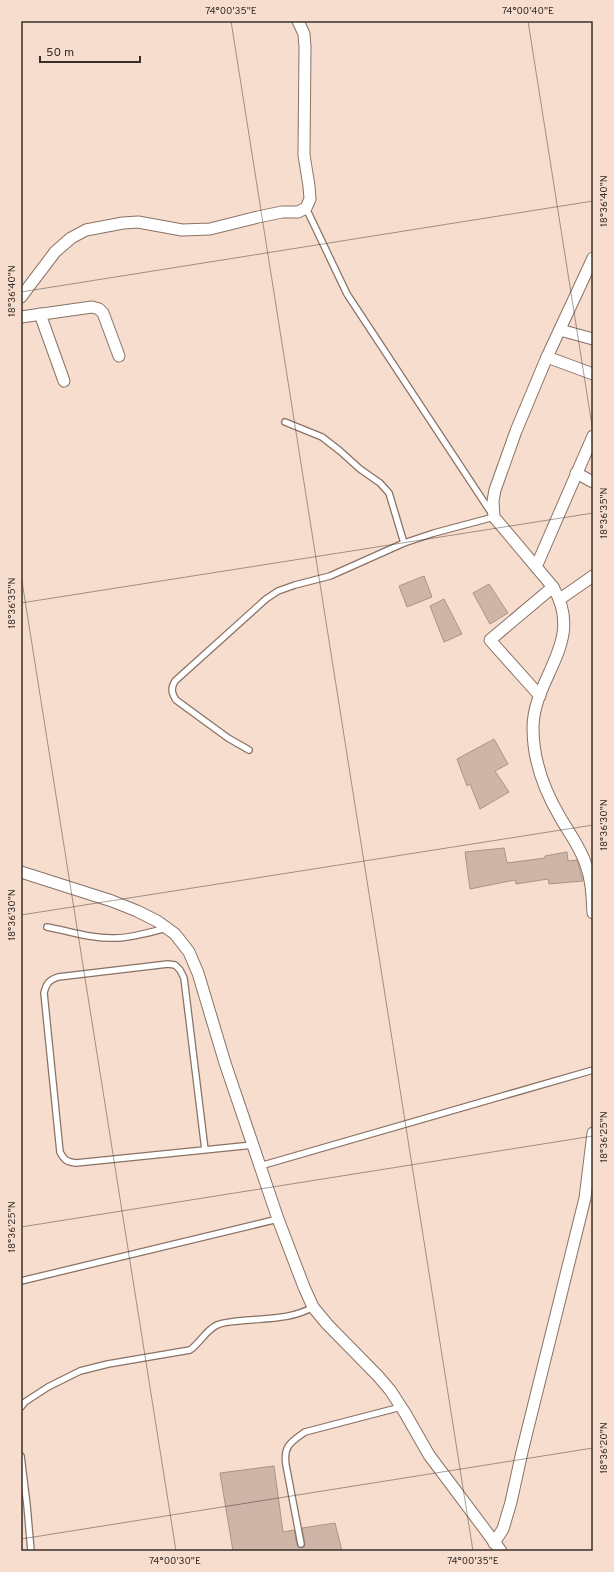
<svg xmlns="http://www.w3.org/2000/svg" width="614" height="1572" font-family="Overpass,sans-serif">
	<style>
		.building { fill: #ceb5a7; stroke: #ab9385 }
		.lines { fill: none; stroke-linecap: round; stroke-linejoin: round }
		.lane-casing { stroke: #897265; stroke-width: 8 }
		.street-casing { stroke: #897265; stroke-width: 13 }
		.lane { stroke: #fff; stroke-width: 5.5 }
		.street { stroke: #fff; stroke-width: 11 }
		.ticks { fill: none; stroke: #392f29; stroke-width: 1; stroke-opacity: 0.45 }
		.neatline { fill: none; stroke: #392f29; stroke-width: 1.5 }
		.ticks-label { font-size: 10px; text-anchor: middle; fill: #392f29 }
	</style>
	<rect width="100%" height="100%" fill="#f7ddce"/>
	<g class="building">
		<path d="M424,576L432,597L407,607L399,586Z"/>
		<path d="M489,584L508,613L490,624L473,593Z"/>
		<path d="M444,599L462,634L444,642L430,606Z"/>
		<path d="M494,739L508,764L495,771L509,792L480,809L470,784L467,786L457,759Z"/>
		<path d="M504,848L507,863L545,858V856L567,852L568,861L577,860L583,881L549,884L548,879L516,884L515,880L470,889L465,852Z"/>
		<path d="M274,1466L283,1532L294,1530L297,1545L301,1548L304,1547L305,1544L302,1528L335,1523L342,1551H233L220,1473Z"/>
	</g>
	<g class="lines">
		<g class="lane-casing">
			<g id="lane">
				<path d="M285,422L322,437L340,451L360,469L380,483L389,493L404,543"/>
				<path d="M249,750L228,738L176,700C171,692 171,688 175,681L266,599L278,591L295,585L330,576L404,543L434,533L494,517L347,294L306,208"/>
				<path d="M47,927C69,931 92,939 115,938C132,938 150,932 167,928"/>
				<path d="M205,1150L184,978L180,970L175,965L168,964L58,977C49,980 46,984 44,993L60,1152C64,1160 67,1162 76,1163L253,1145"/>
				<path d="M260,1166L593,1070"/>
				<path d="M21,1281L278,1219"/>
				<path d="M21,1407L25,1402L48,1387L80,1371L108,1364L190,1350C200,1343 206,1330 217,1325C224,1322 231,1322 238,1321C264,1318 291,1320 313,1307"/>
				<path d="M21,1456L27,1505L31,1551"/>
				<path d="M301,1544L286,1465C283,1446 291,1442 305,1432L401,1407"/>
			</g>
		</g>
		<g class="street-casing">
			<g id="street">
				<path d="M593,258L547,357L516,431L495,490L493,501L494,517L553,587C586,642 533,677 533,728C533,760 544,790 560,817C569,833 581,848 586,865C592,881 592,897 593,913"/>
				<path d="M21,297L55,252L71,238L86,230L123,223L138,222L182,230L210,229L258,217L282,212H298L306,208L310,199L309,186L304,155L305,47L304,34L298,21"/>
				<path d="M40,314L64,381"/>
				<path d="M21,317L92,307L99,309L103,313L119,356"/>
				<path d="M560,330L593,339"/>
				<path d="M547,357L593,374"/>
				<path d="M576,473L593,482"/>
				<path d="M536,567L593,436"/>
				<path d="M560,599L593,576"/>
				<path d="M540,696L490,640L553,587"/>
				<path d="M21,872L112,901L137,911L157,921L175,934L189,952L198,973L225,1063L278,1219L304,1287L313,1307L327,1324L378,1376L390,1390L405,1413L429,1455L501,1551"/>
				<path d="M494,1543L503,1529L511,1502L522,1452L585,1198L593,1133"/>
			</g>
		</g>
		<use href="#lane" class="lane"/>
		<use href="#street" class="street"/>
	</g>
	<path class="ticks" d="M231,21L473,1551M528,21L593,432M21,292L593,201M21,575L176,1551M21,603L593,513M21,915L593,825M21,1227L593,1136M21,1539L593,1448"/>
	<rect width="614" height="1572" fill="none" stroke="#f7ddce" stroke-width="44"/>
	<path d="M40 56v6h100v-6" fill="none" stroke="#392f29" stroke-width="2"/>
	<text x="46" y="56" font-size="12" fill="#392f29" stroke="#f7ddce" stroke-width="3" paint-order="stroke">50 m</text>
	<rect x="22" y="22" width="570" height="1528" class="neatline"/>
	<g class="ticks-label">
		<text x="231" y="14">74°00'35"E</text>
		<text x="528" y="14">74°00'40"E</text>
		<text transform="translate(603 201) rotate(-90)" y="4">18°36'40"N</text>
		<text transform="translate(11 291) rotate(-90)" y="4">18°36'40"N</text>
		<text transform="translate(603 513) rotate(-90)" y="4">18°36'35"N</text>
		<text transform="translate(11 603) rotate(-90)" y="4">18°36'35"N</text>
		<text transform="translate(603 825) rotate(-90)" y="4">18°36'30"N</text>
		<text transform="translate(11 915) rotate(-90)" y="4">18°36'30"N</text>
		<text transform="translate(603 1137) rotate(-90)" y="4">18°36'25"N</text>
		<text transform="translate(11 1227) rotate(-90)" y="4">18°36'25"N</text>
		<text transform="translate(603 1448) rotate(-90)" y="4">18°36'20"N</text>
		<text x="175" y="1564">74°00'30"E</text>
		<text x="473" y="1564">74°00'35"E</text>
	</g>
</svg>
